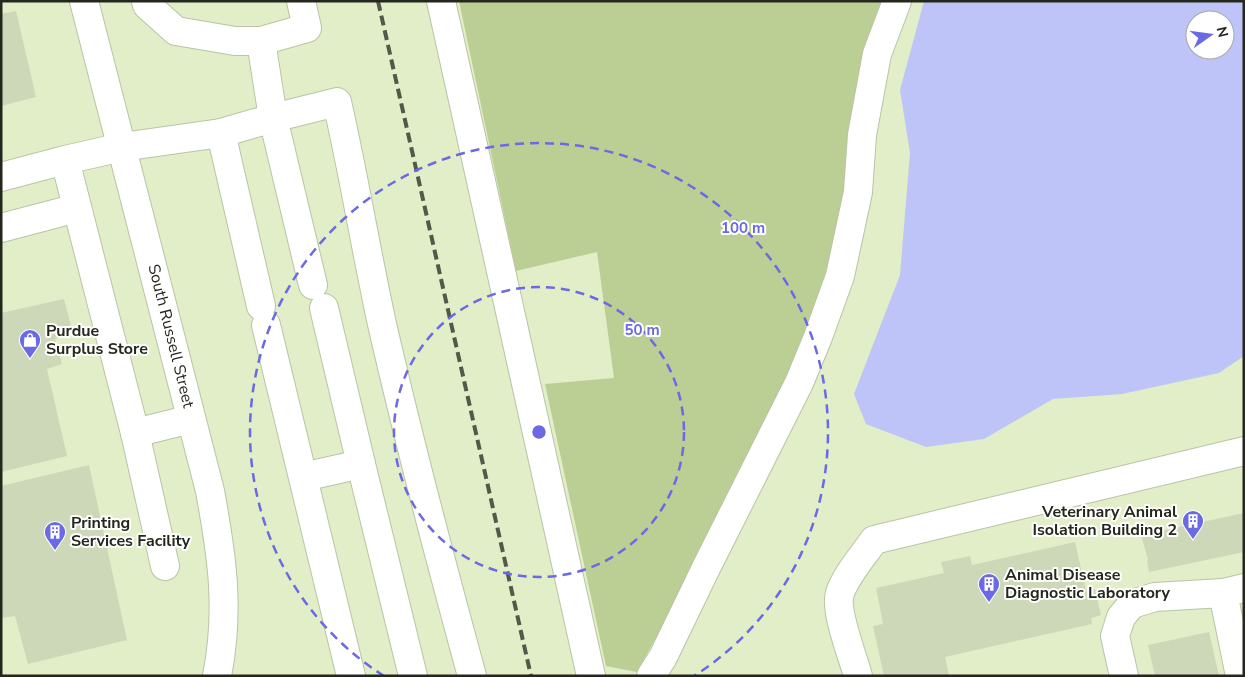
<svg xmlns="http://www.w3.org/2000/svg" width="1245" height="677" font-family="'Nunito Sans',sans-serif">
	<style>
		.built { fill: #e1eec8; fill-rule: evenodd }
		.green { fill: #bbcf94 }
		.water { fill: #bec4f8; fill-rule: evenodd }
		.building { fill: #cdd8b9 }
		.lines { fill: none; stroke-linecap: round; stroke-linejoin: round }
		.minor-casing { stroke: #b9c4a6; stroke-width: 30 }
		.minor { stroke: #fff; stroke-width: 28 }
		.rail { stroke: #535848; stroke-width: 4; stroke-dasharray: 10 5; stroke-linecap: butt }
		.ring { fill: none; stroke: #6b69e3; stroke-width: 2.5; stroke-dasharray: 9 6 }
		.labels { text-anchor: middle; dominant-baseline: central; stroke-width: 4; stroke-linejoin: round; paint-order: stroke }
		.poi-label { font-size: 16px; font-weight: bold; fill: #24271c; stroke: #fff; text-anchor: start }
		.street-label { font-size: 16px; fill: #24271c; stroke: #fff }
		.centre { fill: #6b69e3; stroke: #fff; stroke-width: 2.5 }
		.ring-label { font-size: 15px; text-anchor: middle; font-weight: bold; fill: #6b69e3; stroke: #fff; stroke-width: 4; stroke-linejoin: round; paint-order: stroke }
	</style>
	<rect width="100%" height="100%" fill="#eef9da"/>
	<path class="built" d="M1,1H1244V676H1ZM1195,20H1225V50H1195Z"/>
	<path class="green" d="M459,1H883L833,266L796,365L701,556L637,672L606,666L545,384L614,378L597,252L516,271Z"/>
	<path class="water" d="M924,1H1244V356L1219,373L1122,394L1053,399L984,439L926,447L866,424L854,394L900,275L910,153L900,90ZM1195,20H1225V50H1195Z"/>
	<g class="building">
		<path d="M16,11L36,97L1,106V14Z"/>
		<path d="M64,299L73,334L55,339L62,364L47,369L67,456L1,472V313Z"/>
		<path d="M89,465L127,640L28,664L15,616L1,618V486Z"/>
		<path d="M1244,513V552L1149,572L1147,561L1148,560L1141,535Z"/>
		<path d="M1075,542L1086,591L1095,589L1101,615L1091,618L1092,624L945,657L949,676H884L873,626L883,624L876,588L944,573L941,562L970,556L972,565Z"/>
		<path d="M1209,632L1219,676H1155L1148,645Z"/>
	</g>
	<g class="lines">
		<g class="minor-casing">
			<g id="minor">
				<path d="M84,1L210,491C222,556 230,610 217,676"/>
				<path d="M146,1L147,5L176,31L235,41H261L273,118L221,133L122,147L65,160L135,433L165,566"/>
				<path d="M441,1L591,676"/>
				<path d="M261,41L307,28L301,1"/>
				<path d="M221,133L261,306"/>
				<path d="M1,177L65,160"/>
				<path d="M1,228L77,208"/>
				<path d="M313,285L273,118L337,102C354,176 366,251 382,324C409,442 440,559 472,676"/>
				<path d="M266,325L351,676"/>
				<path d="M135,433L191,419"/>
				<path d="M361,464L413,676"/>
				<path d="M303,477L361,464L324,308"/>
				<path d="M651,676L663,657L706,568L799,383L818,337L840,276L858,192L862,135L877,54L897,1"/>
				<path d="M858,676C853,657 834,610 840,593C846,575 863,556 874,540L1244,451"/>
				<path d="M1124,676L1115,636L1121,617L1132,604L1155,597L1223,593"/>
				<path d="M1240,676L1223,593L1244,588"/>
			</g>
		</g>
		<use href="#minor" class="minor"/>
		<path class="rail" d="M378,1L531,676"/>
	</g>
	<g class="ring">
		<circle cx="539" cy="432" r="145"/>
		<path d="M384 676A289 289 0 1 1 694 676"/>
	</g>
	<defs>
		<g id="shop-pin" transform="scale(1.125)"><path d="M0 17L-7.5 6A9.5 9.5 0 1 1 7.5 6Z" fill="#6b69e3" stroke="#fff"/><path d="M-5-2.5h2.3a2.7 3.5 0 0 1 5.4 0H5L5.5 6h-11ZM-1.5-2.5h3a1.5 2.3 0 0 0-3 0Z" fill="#fff"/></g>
		<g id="building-pin" transform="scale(1.125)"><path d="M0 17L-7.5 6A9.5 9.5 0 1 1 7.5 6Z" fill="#6b69e3" stroke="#fff"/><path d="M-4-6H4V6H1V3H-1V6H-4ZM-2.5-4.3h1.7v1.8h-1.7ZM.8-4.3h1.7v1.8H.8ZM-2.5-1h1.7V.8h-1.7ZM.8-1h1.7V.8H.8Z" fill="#fff"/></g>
	</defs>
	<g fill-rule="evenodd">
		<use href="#shop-pin" x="30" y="340"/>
		<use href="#building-pin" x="1193" y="521"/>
		<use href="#building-pin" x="55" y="532"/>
		<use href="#building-pin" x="989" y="584"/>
	</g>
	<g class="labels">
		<g class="poi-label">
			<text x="46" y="331">Purdue<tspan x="46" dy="18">Surplus Store</tspan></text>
			<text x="1177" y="512" text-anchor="end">Veterinary Animal<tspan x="1177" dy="18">Isolation Building 2</tspan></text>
			<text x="71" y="523">Printing<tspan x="71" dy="18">Services Facility</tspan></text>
			<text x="1005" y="575">Animal Disease<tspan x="1005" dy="18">Diagnostic Laboratory</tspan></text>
		</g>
		<g class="street-label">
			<text transform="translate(171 336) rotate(76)">South Russell Street</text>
		</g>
	</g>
	<circle cx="539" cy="432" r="8" class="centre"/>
	<g class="ring-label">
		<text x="743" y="233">100 m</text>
		<text x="642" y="335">50 m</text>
	</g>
	<rect width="1245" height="677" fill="none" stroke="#24271c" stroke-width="5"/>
	<g transform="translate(1210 35) rotate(76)"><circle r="24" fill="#ffffff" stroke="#a7a9a4"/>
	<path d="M0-4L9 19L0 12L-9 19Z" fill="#6b69e3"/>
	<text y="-8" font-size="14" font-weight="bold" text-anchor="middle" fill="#24271c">N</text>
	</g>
</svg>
